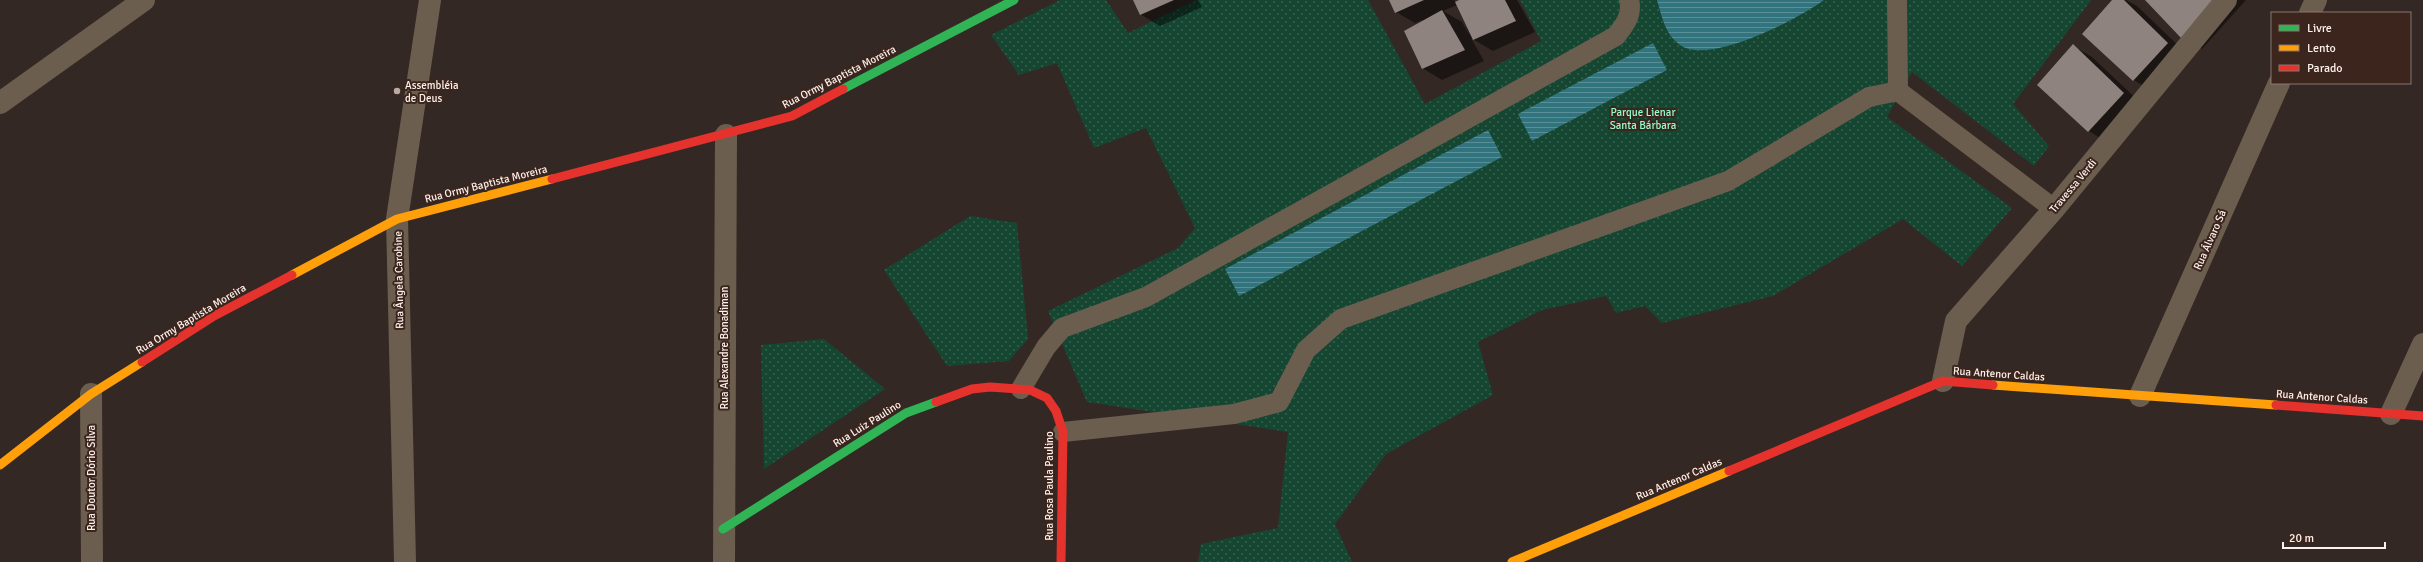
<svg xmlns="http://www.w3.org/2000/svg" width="2423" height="562" font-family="Signika,sans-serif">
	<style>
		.grass { fill: url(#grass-dots) }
		.water { fill: url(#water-rules) }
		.shadow { fill: #0007 }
		.building { fill: #8e837f }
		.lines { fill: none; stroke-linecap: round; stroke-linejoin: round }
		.lane { stroke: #6b5e4f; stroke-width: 20 }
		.street { stroke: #6b5e4f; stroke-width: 22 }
		.fast { stroke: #30b455; stroke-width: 9 }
		.slow { stroke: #ff9f0a; stroke-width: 9 }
		.jam { stroke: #e5322d; stroke-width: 9 }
		.poi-dot { fill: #b7aba6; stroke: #3b251d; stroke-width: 1.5 }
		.labels { text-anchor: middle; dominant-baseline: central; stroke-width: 4; stroke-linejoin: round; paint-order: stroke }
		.street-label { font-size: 11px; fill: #fdf1ec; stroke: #3b251d }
		.poi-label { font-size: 11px; fill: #fdf1ec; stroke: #3b251d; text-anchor: start }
		.park-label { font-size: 11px; fill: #93fecb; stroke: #3b251d }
	</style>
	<defs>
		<pattern id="grass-dots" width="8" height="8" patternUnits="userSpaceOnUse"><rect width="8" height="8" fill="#154631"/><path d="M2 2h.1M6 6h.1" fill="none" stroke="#38614f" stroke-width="1.8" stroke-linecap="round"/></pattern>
		<pattern id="water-rules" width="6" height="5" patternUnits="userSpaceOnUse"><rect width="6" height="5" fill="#31747e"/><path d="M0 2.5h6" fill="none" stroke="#5a8f97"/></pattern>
	</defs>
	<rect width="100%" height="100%" fill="#342824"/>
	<g class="grass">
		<path d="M1060,0H1106L1128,33L1196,0H1368L1425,104L1541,41L1520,0H2091L2013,104L2049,146L2034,166L1912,72L1887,117L2012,208L1962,266L1903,219L1773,296L1662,323L1645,306L1616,313L1606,296L1542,310L1478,342L1493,395L1386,454L1335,524L1352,562H1198L1201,544L1278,528L1288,432L1087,402L1048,311L1178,248L1195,228L1146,128L1094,148L1057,63L1019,75L991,35Z"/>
		<path d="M970,216L1017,223L1028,339L1009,361L947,366L884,270Z"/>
		<path d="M824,339L885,389L764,469L761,345Z"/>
	</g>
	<g class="water">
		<path d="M1657,0H1824C1798,19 1709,66 1680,45C1665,34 1662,17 1657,0Z"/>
		<path d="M1653,43L1667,70L1532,141L1518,114Z"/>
		<path d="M1488,130L1502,157L1239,296L1225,269Z"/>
	</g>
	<g class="shadow">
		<path d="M1134,0H1198L1202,7L1160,26L1140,14Z"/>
		<path d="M1390,0H1454L1456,3L1461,0H1517L1535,32L1493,51L1471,38L1457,5L1443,11L1462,22L1484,61L1442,80L1422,68V20L1415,23L1396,12Z"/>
		<path d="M2113,0H2126L2137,6L2187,54L2153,92L2134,80L2084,34Z"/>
		<path d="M2146,0H2246L2202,49L2183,38Z"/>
		<path d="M2073,46L2092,57L2143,105L2108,143L2089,131L2039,85Z"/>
	</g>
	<g class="building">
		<path d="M1133,0H1174L1140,15Z"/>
		<path d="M1389,0H1424L1395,13Z"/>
		<path d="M1459,0H1505L1516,21L1473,40L1455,2Z"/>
		<path d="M2112,0H2124L2168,43L2133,81L2082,34Z"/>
		<path d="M2145,0H2215L2182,39Z"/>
		<path d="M1442,10L1465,50L1422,69L1404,31Z"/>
		<path d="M2073,44L2124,93L2088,132L2037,85Z"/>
	</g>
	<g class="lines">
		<g class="lane">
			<path d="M1897,0L1898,91"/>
			<path d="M1021,389L1046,347L1062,328L1146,297L1616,36C1624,26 1633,15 1629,0"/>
			<path d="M1063,432L1234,414L1279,402L1306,350L1341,319L1728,181L1869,97L1898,91L2054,209"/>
		</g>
		<g class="street">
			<path d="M2310,13L2316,0"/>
			<path d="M0,103L144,0"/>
			<path d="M1943,381L1956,321L2054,209L2226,0"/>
			<path d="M91,394L92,562"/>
			<path d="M2140,396L2279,83"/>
			<path d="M2391,414L2423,344"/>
			<path d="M405,562L397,219L430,0"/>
			<path d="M724,562L726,135"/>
		</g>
		<g class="fast">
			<path d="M843,89L1014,0"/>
			<path d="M723,529L906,413L936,402"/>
		</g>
		<g class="slow">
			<path d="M292,275L397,219L552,179"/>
			<path d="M1993,385L2276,405"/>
			<path d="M0,465L91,394L142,362"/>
			<path d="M1512,562L1729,471"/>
		</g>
		<g class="jam">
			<path d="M552,179L792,116L843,89"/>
			<path d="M142,362L214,316L292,275"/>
			<path d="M936,402L972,389L990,387L1030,390L1047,398L1056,411L1063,432L1061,562"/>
			<path d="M2276,405L2423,416"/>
			<path d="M1729,471L1943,381L1993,385"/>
		</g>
	</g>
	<circle class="poi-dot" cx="397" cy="91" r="4"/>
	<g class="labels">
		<g class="street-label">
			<text transform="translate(839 77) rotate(-27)">Rua Ormy Baptista Moreira</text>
			<text transform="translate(486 184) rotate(-14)">Rua Ormy Baptista Moreira</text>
			<text transform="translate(2073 186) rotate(-50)">Travessa Verdi</text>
			<text transform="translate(2210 240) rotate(-66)">Rua Álvaro Sá</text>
			<text transform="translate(399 280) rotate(-91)">Rua Ângela Carobine</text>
			<text transform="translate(191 319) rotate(-31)">Rua Ormy Baptista Moreira</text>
			<text transform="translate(724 348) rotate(-90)">Rua Alexandre Bonadiman</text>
			<text transform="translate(1999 374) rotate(4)">Rua Antenor Caldas</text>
			<text transform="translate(2322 397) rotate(4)">Rua Antenor Caldas</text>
			<text transform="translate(867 424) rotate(-32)">Rua Luiz Paulino</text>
			<text transform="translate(91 478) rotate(-90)">Rua Doutor Dório Silva</text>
			<text transform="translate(1679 479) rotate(-23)">Rua Antenor Caldas</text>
			<text transform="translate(1049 486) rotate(-90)">Rua Rosa Paula Paulino</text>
		</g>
		<g class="poi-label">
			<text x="405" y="85">Assembléia<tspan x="405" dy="13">de Deus</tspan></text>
		</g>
		<g class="park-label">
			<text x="1643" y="112">Parque Lienar<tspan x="1643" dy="13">Santa Bárbara</tspan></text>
		</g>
	</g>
	<rect x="2271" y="12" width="140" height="72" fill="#3b251d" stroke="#897770"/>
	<rect x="2279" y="25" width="20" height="6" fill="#30b455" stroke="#897770"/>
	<text x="2307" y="32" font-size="12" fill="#fdf1ec">Livre</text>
	<rect x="2279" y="45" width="20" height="6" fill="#ff9f0a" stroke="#897770"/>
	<text x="2307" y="52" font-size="12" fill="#fdf1ec">Lento</text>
	<rect x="2279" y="65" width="20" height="6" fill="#e5322d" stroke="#897770"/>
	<text x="2307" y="72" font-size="12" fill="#fdf1ec">Parado</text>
	<path d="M2283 542v6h102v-6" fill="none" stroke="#fdf1ec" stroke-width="2"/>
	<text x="2289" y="542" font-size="12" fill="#fdf1ec" stroke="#3b251d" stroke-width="3" paint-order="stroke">20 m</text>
</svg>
